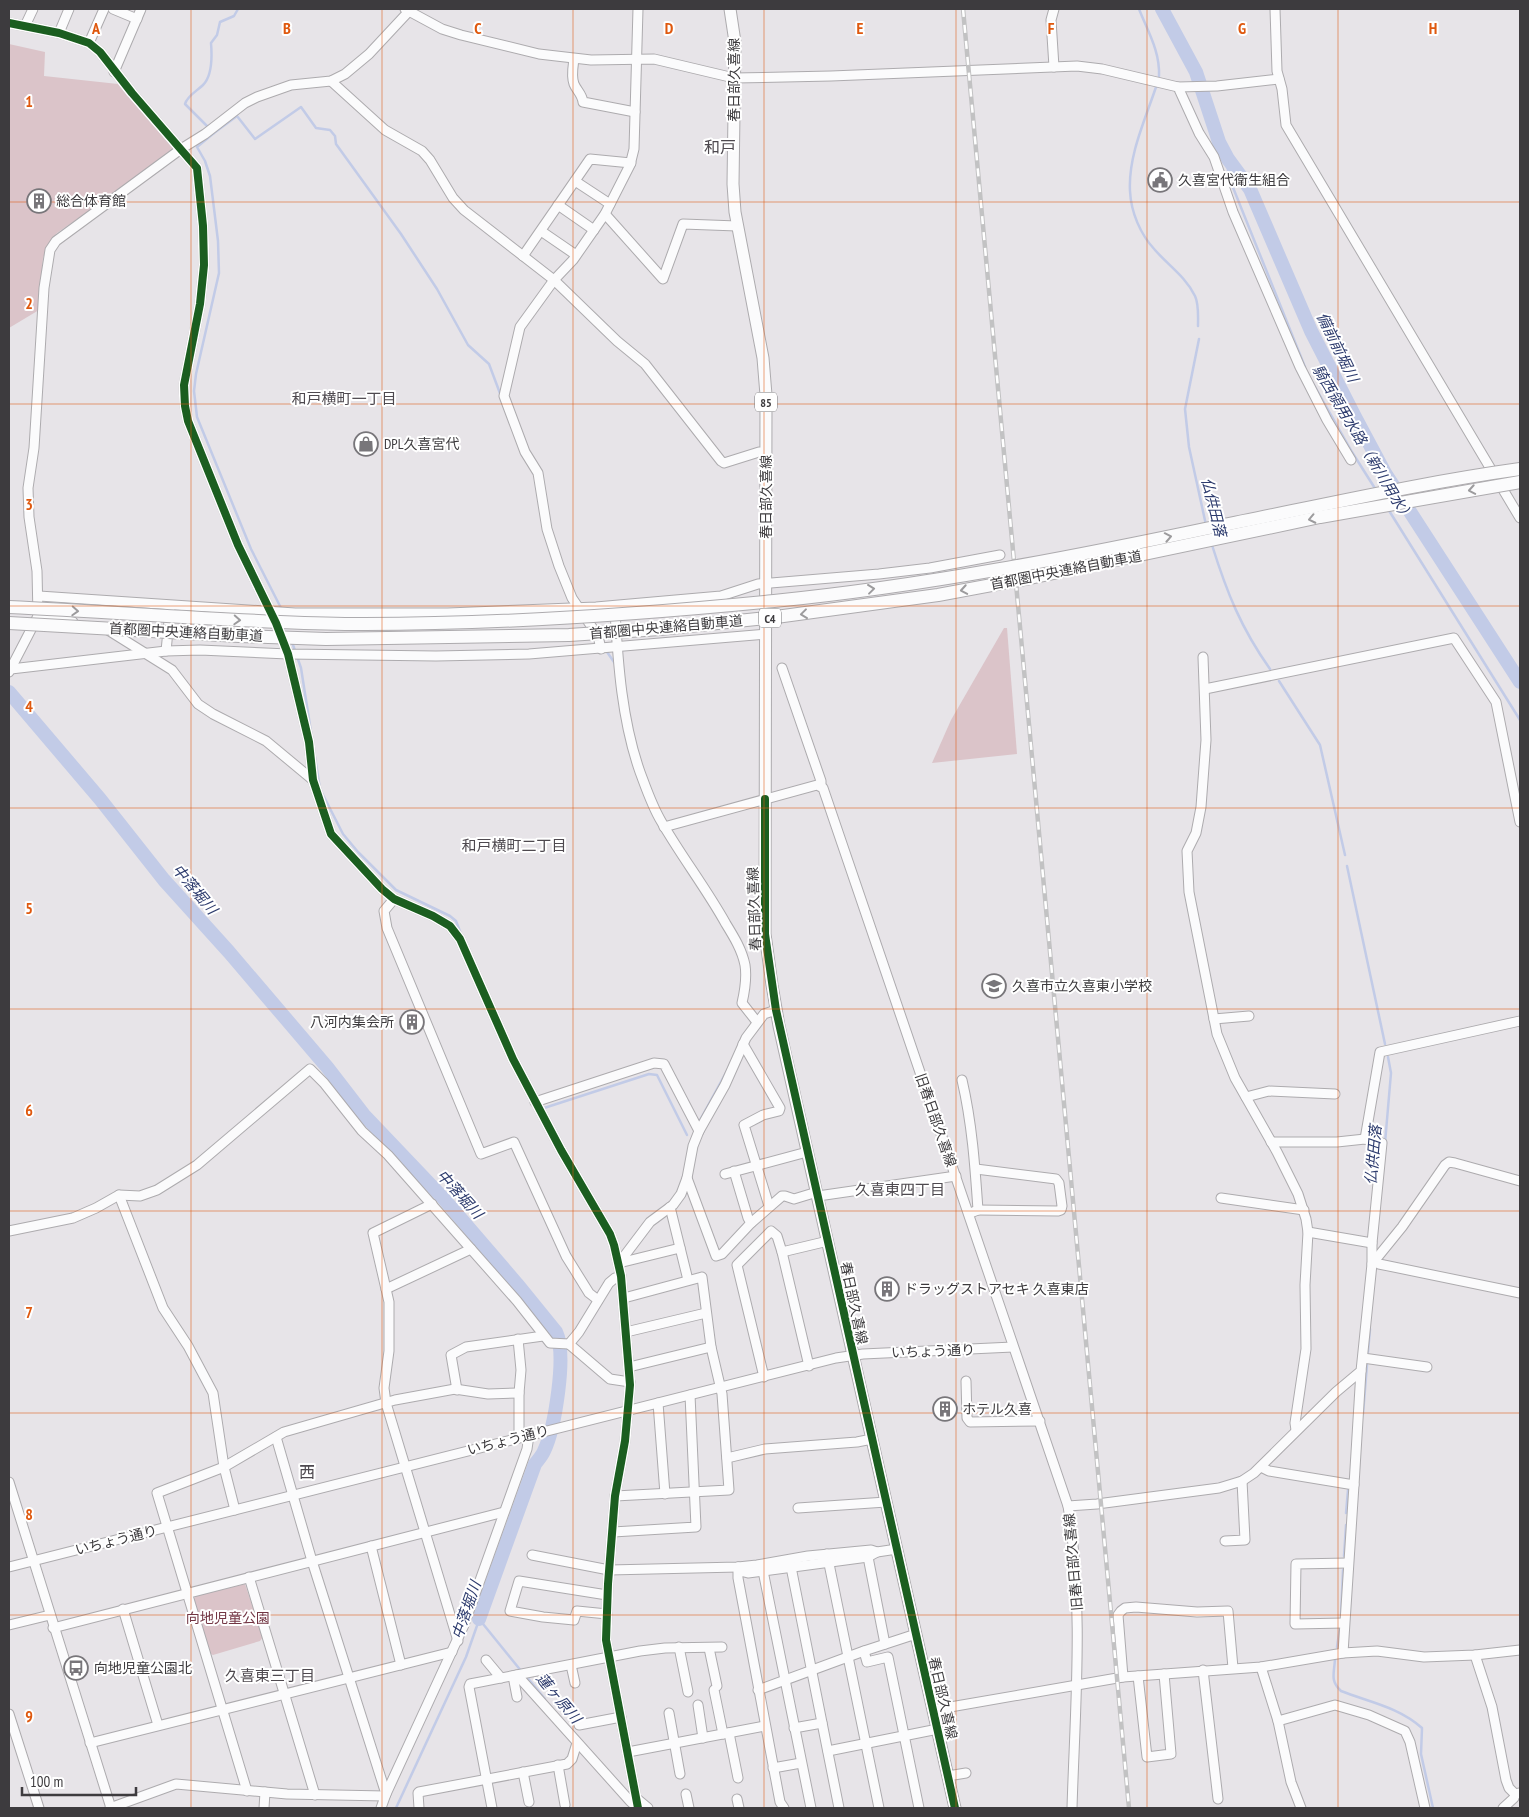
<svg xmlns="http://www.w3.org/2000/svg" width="1529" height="1817" font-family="'PT Sans Narrow','Noto Sans JP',sans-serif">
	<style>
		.green { fill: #dbc4c9 }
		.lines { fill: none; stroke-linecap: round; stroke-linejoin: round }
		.stream { stroke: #c2cbe7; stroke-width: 2.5 }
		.river { stroke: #c2cbe7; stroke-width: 14 }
		.minor-casing { stroke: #adabae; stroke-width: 11 }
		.major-casing { stroke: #adabae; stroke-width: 13 }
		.minor { stroke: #fbfbfc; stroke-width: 9 }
		.major { stroke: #fbfbfc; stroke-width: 11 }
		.rail-casing { stroke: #c2c2c3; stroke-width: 4.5 }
		.rail { stroke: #fff; stroke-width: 2.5; stroke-dasharray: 8; stroke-linecap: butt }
		.highway-bridge-casing { stroke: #adabae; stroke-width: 14; stroke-linecap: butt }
		.highway-bridge { stroke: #fbfbfc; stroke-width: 12 }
		.cycleway-casing { stroke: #fff; stroke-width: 11 }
		.cycleway { stroke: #1b5e20; stroke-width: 8 }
		.oneway { stroke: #9c9b9d }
		.grid { fill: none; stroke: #df580e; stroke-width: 1; stroke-opacity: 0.55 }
		.labels { text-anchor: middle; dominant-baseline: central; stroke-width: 4; stroke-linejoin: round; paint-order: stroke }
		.shield { fill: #fff; stroke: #777678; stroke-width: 1 }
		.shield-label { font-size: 12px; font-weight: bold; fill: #3d3b3e }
		.street-label { font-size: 14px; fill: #3d3b3e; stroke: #fff }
		.poi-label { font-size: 14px; fill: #3d3b3e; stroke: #fff; text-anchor: start }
		.park-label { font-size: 14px; fill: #723543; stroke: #fff }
		.water-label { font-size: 15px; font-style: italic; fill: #2e3c6e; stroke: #fff }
		.neighbourhood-label { font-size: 15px; fill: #4e494f; stroke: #fff }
		.quarter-label { font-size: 16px; fill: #4e494f; stroke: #fff }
		.grid-label { font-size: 16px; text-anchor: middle; font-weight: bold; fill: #df580e; stroke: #fff; stroke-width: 4; stroke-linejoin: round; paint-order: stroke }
	</style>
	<rect width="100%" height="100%" fill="#e7e4e8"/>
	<g class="green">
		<path d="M9,44L45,52L44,76L118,84L174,149L172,153L57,233L48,244L43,258L39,310L9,328Z"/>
		<path d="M1004,628H1007L1017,754L932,763L951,720Z"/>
		<path d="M245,1584L263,1637L260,1641L213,1655L209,1653L193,1600L196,1596Z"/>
	</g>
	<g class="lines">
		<g class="stream">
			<path d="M238,9L234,16L220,22L217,35L211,43C212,55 212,76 203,85C197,91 187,96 185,104L214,133L197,147L205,161L210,176L218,241L219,273L196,374L194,391L197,417L251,549L282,610"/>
			<path d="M1139,9C1148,32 1160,51 1159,76"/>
			<path d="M1157,84C1146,118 1128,155 1130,191C1131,212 1140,234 1155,250C1168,265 1186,277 1195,296C1199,304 1198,317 1198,326"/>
			<path d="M214,133L237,116L255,139L301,107L316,128L330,130L335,136L336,144L401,234L437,289L468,345L489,364L501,396"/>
			<path d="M1228,159V175L1305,367"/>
			<path d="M1199,339L1185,409L1189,447L1206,525"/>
			<path d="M1310,378L1352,452L1376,490"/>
			<path d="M1388,509L1520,720"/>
			<path d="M1212,545C1227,593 1241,628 1270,669"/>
			<path d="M292,642L301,668L320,789L343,834L358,852L396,890L450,916L456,921L461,934"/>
			<path d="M605,649L616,665"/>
			<path d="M1279,681L1320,745L1345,855"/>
			<path d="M1347,866L1385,1044"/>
			<path d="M541,1109L649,1074L657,1075L687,1135"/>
			<path d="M699,1122L728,1069"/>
			<path d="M1385,1143L1391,1073L1388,1057"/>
			<path d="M1368,1352L1370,1329"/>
			<path d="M1363,1414L1367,1365"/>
			<path d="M1346,1513L1348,1490"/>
			<path d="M1344,1556L1346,1525"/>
			<path d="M1341,1616L1343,1570"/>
			<path d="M479,1619L522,1672"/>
			<path d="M1337,1647L1340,1627"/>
			<path d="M1335,1659C1334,1674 1330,1681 1341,1691C1369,1702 1399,1707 1422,1728L1421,1754L1433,1808"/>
			<path d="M526,1676L545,1699"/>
			<path d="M396,1808L466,1657L479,1620"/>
		</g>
		<g class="river">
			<path d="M1162,9L1196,72L1219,142L1228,159L1250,189L1311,331L1355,417L1385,473L1520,682"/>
			<path d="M9,692L100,799L164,880L229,952L327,1067L364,1115L444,1199L517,1284L556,1332C567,1354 555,1428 544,1451C542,1456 538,1460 535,1464L479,1619"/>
		</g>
		<g class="minor-casing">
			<g id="minor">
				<path d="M113,9L137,19"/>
				<path d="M405,9L442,29L461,35L539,54L591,60L654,59L734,78L831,76L1077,66L1102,69L1178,87L1199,133L1214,157L1233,212L1300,367L1327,420L1351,460"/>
				<path d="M1054,9L1051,20L1054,67"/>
				<path d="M1275,9L1277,71L1282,89L1286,125L1520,518"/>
				<path d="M9,23L59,33L89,43L100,52L132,93L197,168L203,226L204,265L200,304L184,385L185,406L188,421L238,545L276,623L288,654L309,742L313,780L331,834L382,889L394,899L433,916L450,926L460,939L513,1059L561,1150L610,1234L614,1245L621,1276L630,1385L625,1441L615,1496L608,1584L606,1640L638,1808"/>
				<path d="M25,26L33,9"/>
				<path d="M59,33L69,9"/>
				<path d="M89,43L104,9"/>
				<path d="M574,59C573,67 571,76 574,84C577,91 582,94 583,102L635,112"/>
				<path d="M114,72L141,9"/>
				<path d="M331,81L385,130L422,151L430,160L453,198L464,210L554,280L617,341L645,364L721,461L724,463L759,452H766"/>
				<path d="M1178,87L1217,86L1279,79"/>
				<path d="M575,181L610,204"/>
				<path d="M558,205L594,230"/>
				<path d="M605,214L663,279L683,224L737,226"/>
				<path d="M541,231L576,255"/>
				<path d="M523,256L590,159L631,163"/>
				<path d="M39,596L295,613H448L596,607L721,596L758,584L879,574L930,568L1000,555"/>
				<path d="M615,611C618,664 622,721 640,772C646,788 652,806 661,821C681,856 706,888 726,924C734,937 742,950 745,965C747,978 745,990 742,1003L757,1022"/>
				<path d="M38,616L73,622"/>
				<path d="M108,630L172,670L198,704L213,714L266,741L313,780"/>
				<path d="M601,649L598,636L572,598L559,566L547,529L538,473L525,452L504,396L520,327L554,280L573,260L605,214L630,165L634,149L638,9"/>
				<path d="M166,651L170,611"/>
				<path d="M1203,657L1206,740L1201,807L1196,833L1187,851L1189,892L1217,1034L1235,1078L1277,1152L1298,1194L1306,1219L1308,1232L1305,1285L1306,1349L1295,1423L1296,1430"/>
				<path d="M782,668L821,781V785"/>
				<path d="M11,669L166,651L200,650L288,654L436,656L529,654L766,634"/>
				<path d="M9,672L38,616L37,571L29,517L28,488L34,448L44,288L50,250L56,241L181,149L205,134L245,103L257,97L291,85L331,81L345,74L369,54L411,9"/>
				<path d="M1205,689L1454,638L1496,702L1520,822"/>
				<path d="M664,827L817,785L823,788L1068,1506C1084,1606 1075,1708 1072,1808"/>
				<path d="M394,899L384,911L387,928L481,1154L514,1142L566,1256L589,1293L598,1300"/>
				<path d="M1214,1019L1249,1016"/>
				<path d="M743,1044L780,1108L779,1111L763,1115L744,1125L769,1206"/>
				<path d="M962,1080C972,1123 975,1166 978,1210L973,1212"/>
				<path d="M1246,1097L1269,1091L1335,1094"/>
				<path d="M535,1102L654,1063L664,1064L699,1131"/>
				<path d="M1365,1139L1380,1052L1520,1021"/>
				<path d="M1271,1142H1337L1365,1139L1382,1143L1372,1243V1264"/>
				<path d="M976,1169L1056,1179L1059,1183L1062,1206L1061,1210L1058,1211L978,1210"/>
				<path d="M734,1171L748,1218L751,1223"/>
				<path d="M725,1174L807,1152"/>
				<path d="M687,1178L716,1256L722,1254L751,1223L782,1196H785L794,1199L817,1192"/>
				<path d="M119,1195L163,1308L188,1346L213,1393L224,1467L235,1510"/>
				<path d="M818,1196L956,1176"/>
				<path d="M1221,1198L1304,1210"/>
				<path d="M432,1204L373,1233L389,1302V1351L384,1388L386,1403L458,1641"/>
				<path d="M670,1207L688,1280"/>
				<path d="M9,1231L73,1218L96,1208L119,1195L140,1196L157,1190L197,1165L310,1069L324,1083L362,1131L388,1155L471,1249L517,1301L550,1343L569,1344L579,1332L609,1283L615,1278L621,1276"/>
				<path d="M1308,1232L1372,1243"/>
				<path d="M782,1252L828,1241"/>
				<path d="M1376,1261L1379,1264L1520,1293"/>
				<path d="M619,1263L650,1222L673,1205L681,1194L687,1178L693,1146L699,1131L725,1085L746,1038L764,1014L776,1010"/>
				<path d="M619,1263L680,1248"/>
				<path d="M386,1289L471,1249"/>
				<path d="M626,1332L706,1313"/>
				<path d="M518,1339L521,1370L519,1393V1437"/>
				<path d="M569,1344L610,1379L630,1382"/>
				<path d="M1363,1358L1427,1367"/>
				<path d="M629,1367L711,1347"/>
				<path d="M764,1377L737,1265L771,1231L777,1236L782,1252L809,1366"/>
				<path d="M966,1381L967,1418L970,1422L1040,1421"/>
				<path d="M457,1390L451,1355L466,1347L543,1336"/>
				<path d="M658,1403L665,1494"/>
				<path d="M276,1437L312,1561L386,1794"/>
				<path d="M727,1458L765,1449L857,1442L872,1439"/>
				<path d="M1261,1467L1269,1471L1354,1485L1343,1653"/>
				<path d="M9,1482L111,1808"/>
				<path d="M1354,1485L1361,1371"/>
				<path d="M615,1496L729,1490L722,1394L711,1347L702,1277L624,1298"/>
				<path d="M1068,1506L1097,1504L1219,1488L1242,1481L1254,1473L1336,1392L1361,1371L1372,1264L1402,1227L1445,1165L1449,1162L1455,1163L1520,1181"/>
				<path d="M798,1508L886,1502"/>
				<path d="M613,1532L696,1527L690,1395"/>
				<path d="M1225,1541L1245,1540L1242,1481"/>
				<path d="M371,1546L401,1665"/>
				<path d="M827,1554L879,1808"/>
				<path d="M532,1555L609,1570L738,1567L757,1565L808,1556L871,1550L877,1552L897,1549"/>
				<path d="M868,1557L885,1644"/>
				<path d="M9,1567L836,1358L863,1354L1013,1347"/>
				<path d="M738,1567V1578L780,1802L784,1808"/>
				<path d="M738,1567L744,1572L748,1573L868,1557L877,1552"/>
				<path d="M791,1567L839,1808"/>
				<path d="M763,1571L811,1808"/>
				<path d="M249,1577L315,1795"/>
				<path d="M123,1609L158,1725"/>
				<path d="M607,1614L577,1611L574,1620L543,1617L510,1611L519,1581L607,1595"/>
				<path d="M1344,1623L1295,1624L1296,1564L1348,1563"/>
				<path d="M9,1625L50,1615"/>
				<path d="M53,1628L504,1512"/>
				<path d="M679,1647L688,1692"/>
				<path d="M709,1648L717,1686"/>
				<path d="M864,1651L867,1662L888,1657L919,1808"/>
				<path d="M1475,1655L1492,1707L1506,1780L1509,1788L1515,1794L1520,1793"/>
				<path d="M486,1660L501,1678"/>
				<path d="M571,1665L575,1683"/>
				<path d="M1261,1667L1278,1721L1291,1782L1301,1808"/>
				<path d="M1203,1670L1218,1799"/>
				<path d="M517,1675L630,1801L638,1808"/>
				<path d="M513,1676L517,1697"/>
				<path d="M1138,1676L1147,1757L1171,1754L1164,1674"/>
				<path d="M1123,1677L1118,1615L1121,1611L1125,1608L1136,1607L1197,1612L1228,1611L1233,1668"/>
				<path d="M714,1690L723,1734"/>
				<path d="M758,1690L864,1651L916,1634"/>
				<path d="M698,1705L703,1738"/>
				<path d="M933,1710L1123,1677L1261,1667L1343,1653L1377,1651L1424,1657L1475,1655L1520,1650"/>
				<path d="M669,1713L680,1774"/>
				<path d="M9,1714L39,1808"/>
				<path d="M1278,1721L1335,1705L1369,1715L1405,1731L1410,1742L1425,1808"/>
				<path d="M579,1725L621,1717"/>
				<path d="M794,1728L822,1723"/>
				<path d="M729,1733L738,1778"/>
				<path d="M90,1743L452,1652"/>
				<path d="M828,1751L938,1729"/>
				<path d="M628,1752L765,1726"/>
				<path d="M558,1765L565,1805"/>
				<path d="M773,1768L801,1763"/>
				<path d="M523,1772L529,1802"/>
				<path d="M948,1776L966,1773"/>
				<path d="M247,1791L157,1493L224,1467L284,1432L395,1400L455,1389L488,1394L519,1393"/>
				<path d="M686,1794L689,1808"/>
				<path d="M636,1798L648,1808"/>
				<path d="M737,1799L739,1808"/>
				<path d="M110,1808L176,1784L287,1794L385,1796"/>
				<path d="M264,1808L265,1792"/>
				<path d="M381,1808L386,1794L464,1625L527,1449L529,1435"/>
				<path d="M419,1808L418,1793L419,1792L567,1764L572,1759L577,1743"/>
				<path d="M492,1808L469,1687L470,1684L640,1651L665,1648L722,1647"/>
				<path d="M1503,1808L1514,1798L1515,1794"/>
			</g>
		</g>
		<g class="major-casing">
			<path id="major" d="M730,9L735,42L733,184L735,212L763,358L766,395L765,934L772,985L779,1026L955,1808"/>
		</g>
		<use href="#minor" class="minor"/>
		<use href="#major" class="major"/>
		<g class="rail-casing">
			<path id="rail" d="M963,9L1129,1808"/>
		</g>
		<use href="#rail" class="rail"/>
		<g class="highway-bridge-casing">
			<g id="highway-bridge">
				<path d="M9,607C121,612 233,622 345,624C487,625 633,615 774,601C924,586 1072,557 1219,526C1319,506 1419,483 1520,469"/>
				<path d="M9,623L239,636L326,639L569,635L660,629L776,617L938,595L1030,578L1320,517L1520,482"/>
			</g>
		</g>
		<use href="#highway-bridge" class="highway-bridge"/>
		<g class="cycleway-casing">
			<g id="cycleway">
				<path d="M9,23L59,33L89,43L100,52L132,93L197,168L203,226L204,265L200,304L184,385L185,406L188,421L238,545L276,623L288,654L309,742L313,780L331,834L382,889L394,899L433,916L450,926L460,939L513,1059L561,1150L610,1234L614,1245L621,1276L630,1385L625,1441L615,1496L608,1584L606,1640L638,1808"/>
				<path d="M765,799V934L776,1010L955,1808"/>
			</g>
		</g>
		<use href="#cycleway" class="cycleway"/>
	</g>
	<defs><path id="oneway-chevron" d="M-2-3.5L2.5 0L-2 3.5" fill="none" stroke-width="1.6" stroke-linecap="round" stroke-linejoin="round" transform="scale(1.25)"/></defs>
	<g class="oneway">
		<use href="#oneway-chevron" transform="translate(1472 490) rotate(170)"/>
		<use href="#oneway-chevron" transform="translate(1312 519) rotate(168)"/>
		<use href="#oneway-chevron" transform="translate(1168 537) rotate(-11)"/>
		<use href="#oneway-chevron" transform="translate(871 589) rotate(-7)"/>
		<use href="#oneway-chevron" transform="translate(964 590) rotate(170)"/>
		<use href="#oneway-chevron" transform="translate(75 611) rotate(3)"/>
		<use href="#oneway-chevron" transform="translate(804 614) rotate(173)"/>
		<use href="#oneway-chevron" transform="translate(237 620) rotate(3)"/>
	</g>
	<path class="grid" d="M191,9V1808M382,9V1808M573,9V1808M764,9V1808M956,9V1808M1147,9V1808M1338,9V1808M9,202H1520M9,404H1520M9,606H1520M9,808H1520M9,1009H1520M9,1211H1520M9,1413H1520M9,1615H1520"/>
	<defs>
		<g id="civic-ring" transform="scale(1.25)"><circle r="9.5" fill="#fff" stroke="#78767a" stroke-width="1.5"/><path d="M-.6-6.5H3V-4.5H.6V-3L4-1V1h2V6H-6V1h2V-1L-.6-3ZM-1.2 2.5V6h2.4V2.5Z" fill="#78767a"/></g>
		<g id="building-ring" transform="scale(1.25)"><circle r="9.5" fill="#fff" stroke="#78767a" stroke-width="1.5"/><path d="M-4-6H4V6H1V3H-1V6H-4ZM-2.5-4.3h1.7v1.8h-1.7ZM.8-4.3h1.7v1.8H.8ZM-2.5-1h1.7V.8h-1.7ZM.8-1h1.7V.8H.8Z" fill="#78767a"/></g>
		<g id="shop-ring" transform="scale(1.25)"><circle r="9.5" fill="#fff" stroke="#78767a" stroke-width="1.5"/><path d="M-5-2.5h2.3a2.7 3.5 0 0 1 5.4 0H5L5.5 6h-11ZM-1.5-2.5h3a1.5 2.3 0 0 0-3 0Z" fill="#78767a"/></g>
		<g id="school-ring" transform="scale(1.25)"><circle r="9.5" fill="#fff" stroke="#78767a" stroke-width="1.5"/><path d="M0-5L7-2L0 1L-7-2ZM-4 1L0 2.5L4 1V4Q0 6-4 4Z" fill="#78767a"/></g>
		<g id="bus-ring" transform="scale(1.25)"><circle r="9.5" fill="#fff" stroke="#78767a" stroke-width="1.5"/><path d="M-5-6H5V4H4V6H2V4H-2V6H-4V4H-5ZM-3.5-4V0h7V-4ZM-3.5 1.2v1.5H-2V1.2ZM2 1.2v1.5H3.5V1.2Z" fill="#78767a"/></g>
	</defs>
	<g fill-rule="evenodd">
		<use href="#civic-ring" x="1160" y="180"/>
		<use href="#building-ring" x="39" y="201"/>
		<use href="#shop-ring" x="366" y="444"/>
		<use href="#school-ring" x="994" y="986"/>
		<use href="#building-ring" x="412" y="1022"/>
		<use href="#building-ring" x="887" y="1289"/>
		<use href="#building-ring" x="945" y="1409"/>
		<use href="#bus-ring" x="76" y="1668"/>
	</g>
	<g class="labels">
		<g class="shield">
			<rect x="755" y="392.5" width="22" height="19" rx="4"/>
			<rect x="759" y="608.5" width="22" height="19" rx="4"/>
		</g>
		<g class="shield-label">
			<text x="766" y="402">85</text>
			<text x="770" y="618">C4</text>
		</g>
		<g class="street-label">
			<text transform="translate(734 80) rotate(-90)">春日部久喜線</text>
			<text transform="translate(766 497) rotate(-90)">春日部久喜線</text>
			<text transform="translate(1066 570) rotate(-11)">首都圏中央連絡自動車道</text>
			<text transform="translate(666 627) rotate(-5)">首都圏中央連絡自動車道</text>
			<text transform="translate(186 632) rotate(3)">首都圏中央連絡自動車道</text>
			<text transform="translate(754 909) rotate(-92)">春日部久喜線</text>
			<text transform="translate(936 1120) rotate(71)">旧春日部久喜線</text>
			<text transform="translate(854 1303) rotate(78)">春日部久喜線</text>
			<text transform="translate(933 1351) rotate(-2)">いちょう通り</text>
			<text transform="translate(508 1440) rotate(-14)">いちょう通り</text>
			<text transform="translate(116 1540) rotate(-14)">いちょう通り</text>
			<text transform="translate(1073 1562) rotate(-95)">旧春日部久喜線</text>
			<text transform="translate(943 1698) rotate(77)">春日部久喜線</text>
		</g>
		<g class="poi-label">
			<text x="1178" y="180">久喜宮代衛生組合</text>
			<text x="56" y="201">総合体育館</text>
			<text x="384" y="444">DPL久喜宮代</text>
			<text x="1012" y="986">久喜市立久喜東小学校</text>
			<text x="394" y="1022" text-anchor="end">八河内集会所</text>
			<text x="904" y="1289">ドラッグストアセキ 久喜東店</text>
			<text x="962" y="1409">ホテル久喜</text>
			<text x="94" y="1668">向地児童公園北</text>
		</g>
		<g class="park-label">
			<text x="228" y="1618">向地児童公園</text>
		</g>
		<g class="water-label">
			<text transform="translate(1338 347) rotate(64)">備前前堀川</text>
			<text transform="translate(1363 443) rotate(59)">騎西領用水路（新川用水）</text>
			<text transform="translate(1214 507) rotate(76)">仏供田落</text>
			<text transform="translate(195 889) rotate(50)">中落堀川</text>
			<text transform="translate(1373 1155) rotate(-85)">仏供田落</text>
			<text transform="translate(460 1194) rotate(48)">中落堀川</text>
			<text transform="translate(466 1610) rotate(-71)">中落堀川</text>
			<text transform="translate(559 1698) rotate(50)">蓮ヶ原川</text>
		</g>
		<g class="neighbourhood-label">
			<text x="344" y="398">和戸横町一丁目</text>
			<text x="514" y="845">和戸横町二丁目</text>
			<text x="900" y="1189">久喜東四丁目</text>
			<text x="270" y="1675">久喜東三丁目</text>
		</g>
		<g class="quarter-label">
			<text x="720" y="147">和戸</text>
			<text x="307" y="1472">西</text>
		</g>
	</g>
	<g class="grid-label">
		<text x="96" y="34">A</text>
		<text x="287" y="34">B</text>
		<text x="478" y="34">C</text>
		<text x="669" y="34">D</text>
		<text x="860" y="34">E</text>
		<text x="1051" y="34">F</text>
		<text x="1242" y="34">G</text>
		<text x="1433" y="34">H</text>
		<text x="29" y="107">1</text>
		<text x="29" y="309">2</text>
		<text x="29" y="510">3</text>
		<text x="29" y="712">4</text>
		<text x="29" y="914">5</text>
		<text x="29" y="1116">6</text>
		<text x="29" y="1318">7</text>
		<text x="29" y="1520">8</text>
		<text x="29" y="1722">9</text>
	</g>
	<rect width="1529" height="1817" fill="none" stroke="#3d3b3e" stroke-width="20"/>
	<path d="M22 1787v8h114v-8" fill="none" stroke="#3d3b3e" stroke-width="2.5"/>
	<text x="30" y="1787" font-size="15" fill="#3d3b3e" stroke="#ffffff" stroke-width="4" paint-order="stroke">100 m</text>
</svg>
